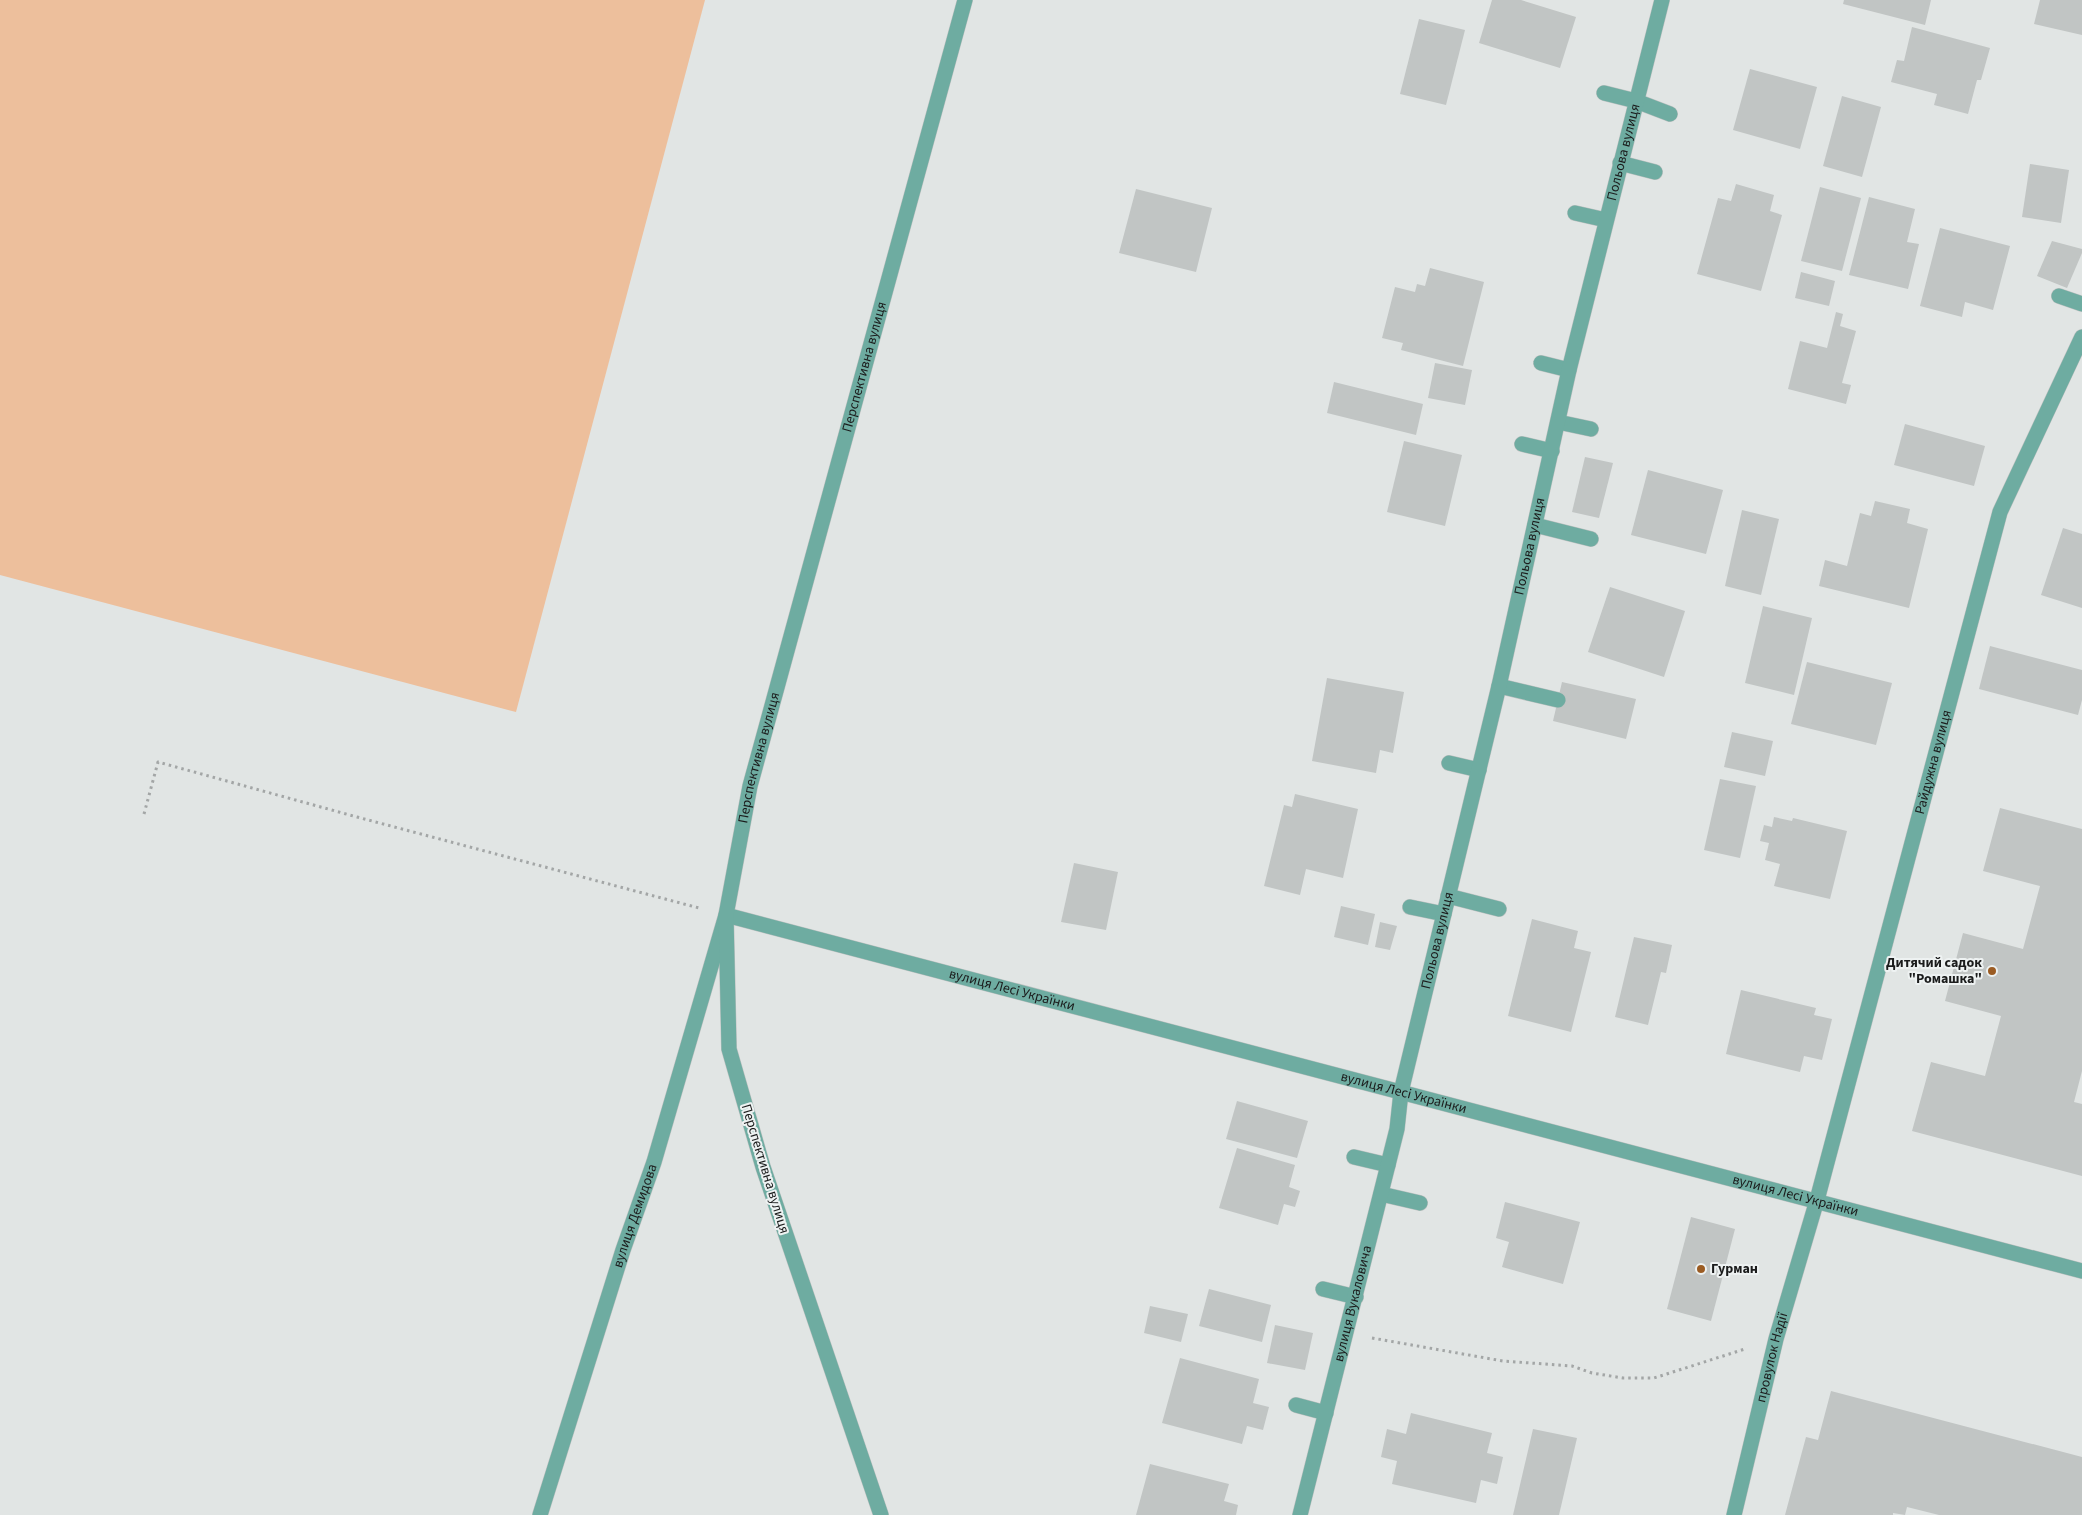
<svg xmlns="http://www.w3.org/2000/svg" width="2082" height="1515" font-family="'Source Sans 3',sans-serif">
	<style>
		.green { fill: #edbf9c }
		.building { fill: #c1c5c4 }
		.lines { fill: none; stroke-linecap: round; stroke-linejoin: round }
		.service-casing { stroke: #bdc1c0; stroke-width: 16 }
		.minor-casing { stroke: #bdc1c0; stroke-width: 16 }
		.tertiary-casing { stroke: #bdc1c0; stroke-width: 16 }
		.path { stroke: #a3a6a6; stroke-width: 3; stroke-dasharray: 2.5 4; stroke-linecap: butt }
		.service { stroke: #6eaca1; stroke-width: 15 }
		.minor { stroke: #6eaca1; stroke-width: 15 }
		.tertiary { stroke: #6eaca1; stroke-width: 15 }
		.poi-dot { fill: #9b5c23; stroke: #eef2f2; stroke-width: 2 }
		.labels { text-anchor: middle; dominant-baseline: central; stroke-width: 4; stroke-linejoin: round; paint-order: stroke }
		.street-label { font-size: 14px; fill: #1b1c1c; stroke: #eef2f2 }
		.poi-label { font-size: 14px; font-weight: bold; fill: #1b1c1c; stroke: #eef2f2; text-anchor: end }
	</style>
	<rect width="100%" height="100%" fill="#e1e5e4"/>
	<path class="green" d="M0,0H705L516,712L0,575Z"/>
	<g class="building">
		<path d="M1492,0H1521L1576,17L1560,68L1479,43Z"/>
		<path d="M1844,0H1931L1925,25L1843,4Z"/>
		<path d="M2040,0H2082V35L2034,24Z"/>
		<path d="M1419,19L1465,30L1446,105L1400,94Z"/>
		<path d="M1912,27L1990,48L1981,80H1977L1968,114L1934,105L1937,94L1891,82L1897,60L1904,61Z"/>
		<path d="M1750,69L1817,87L1800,149L1733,130Z"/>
		<path d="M1842,96L1881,107L1862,177L1823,166Z"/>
		<path d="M2030,164L2069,170L2061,223L2022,217Z"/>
		<path d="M1736,184L1774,195L1770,211L1782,215L1761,291L1697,274L1718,198L1731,201Z"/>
		<path d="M1820,187L1861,198L1842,271L1801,261Z"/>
		<path d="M1136,189L1212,208L1196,272L1119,253Z"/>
		<path d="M1869,197L1915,209L1907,242L1919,244L1908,289L1849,275Z"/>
		<path d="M1940,228L2010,246L1993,310L1965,302L1962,317L1920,306Z"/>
		<path d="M2052,241L2082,249V253L2067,288L2037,276Z"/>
		<path d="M1430,268L1484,282L1463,366L1401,350L1403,343L1382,338L1395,287L1415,292L1417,284L1425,286Z"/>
		<path d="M1801,272L1835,281L1829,306L1795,298Z"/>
		<path d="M1836,312L1843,314L1840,326L1856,331L1842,383L1851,385L1846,404L1788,389L1800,341L1827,348Z"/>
		<path d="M1435,363L1472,370L1465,405L1428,398Z"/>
		<path d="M1334,382L1423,404L1416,435L1327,413Z"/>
		<path d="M1905,424L1985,446L1974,486L1894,465Z"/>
		<path d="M1404,441L1462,455L1445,526L1387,512Z"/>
		<path d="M1585,457L1613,463L1599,518L1572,512Z"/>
		<path d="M1648,470L1723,490L1706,554L1631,535Z"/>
		<path d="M1875,501L1910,509L1907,523L1928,529L1909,608L1819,586L1825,560L1847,566L1860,513L1871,516Z"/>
		<path d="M1742,510L1779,519L1761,595L1725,586Z"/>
		<path d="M2063,528L2082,534V608L2041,595Z"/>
		<path d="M1610,587L1685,611L1664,677L1588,652Z"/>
		<path d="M1763,606L1812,618L1794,695L1745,683Z"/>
		<path d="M1990,646L2082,670V700L2078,715L1979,689Z"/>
		<path d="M1807,662L1892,683L1876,745L1791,724Z"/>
		<path d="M1327,678L1404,692L1393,753L1380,750L1376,773L1312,761Z"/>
		<path d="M1562,682L1636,699L1626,739L1553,721Z"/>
		<path d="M1732,732L1773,741L1765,776L1724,767Z"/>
		<path d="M1720,779L1756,786L1740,858L1704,850Z"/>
		<path d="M1295,794L1358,809L1343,878L1306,869L1300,895L1264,886L1284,805L1292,807Z"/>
		<path d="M2000,808L2082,829V1071L2074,1102L2082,1104V1176L1912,1131L1931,1062L1985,1076L2001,1016L1945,1001L1963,933L2023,949L2040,886L1983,871Z"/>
		<path d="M1774,817L1792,821L1793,818L1847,831L1830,899L1774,886L1780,864L1765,860L1769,843L1760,841L1764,825L1772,827Z"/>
		<path d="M1074,863L1118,872L1106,930L1061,922Z"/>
		<path d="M1341,906L1375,914L1368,945L1334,937Z"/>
		<path d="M1532,919L1578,931L1574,948L1591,952L1571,1032L1508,1016Z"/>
		<path d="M1380,922L1397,926L1390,950L1375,947Z"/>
		<path d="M1634,937L1672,945L1666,973L1661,972L1648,1025L1615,1017Z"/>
		<path d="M1741,990L1816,1008L1814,1015L1832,1019L1822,1060L1804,1056L1800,1072L1726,1054Z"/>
		<path d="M1237,1101L1308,1121L1297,1158L1226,1139Z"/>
		<path d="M1237,1148L1295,1165L1289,1187L1300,1191L1295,1207L1284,1204L1278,1225L1219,1208Z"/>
		<path d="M1505,1202L1580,1222L1563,1284L1502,1267L1509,1242L1496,1238Z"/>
		<path d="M1691,1217L1735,1229L1711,1321L1667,1309Z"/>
		<path d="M1209,1289L1271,1305L1262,1342L1199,1326Z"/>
		<path d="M1150,1306L1188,1314L1181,1342L1144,1333Z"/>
		<path d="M1275,1325L1313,1333L1305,1370L1267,1363Z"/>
		<path d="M1180,1358L1259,1379L1253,1403L1269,1407L1263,1430L1247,1426L1242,1444L1162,1423Z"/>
		<path d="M1831,1391L2082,1457V1515H1939L1907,1507L1905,1515L1893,1513V1515H1785L1806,1437L1818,1440Z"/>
		<path d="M1411,1413L1492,1433L1487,1453L1503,1457L1497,1484L1481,1480L1476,1503L1392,1484L1397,1461L1381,1457L1387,1429L1406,1434Z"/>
		<path d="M1533,1429L1577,1438L1559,1515H1513Z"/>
		<path d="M1150,1464L1229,1484L1224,1501L1238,1505L1236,1515H1136Z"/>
	</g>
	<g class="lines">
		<g class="service-casing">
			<g id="service">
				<path d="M1604,93L1636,101L1670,114"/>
				<path d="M1620,163L1655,172"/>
				<path d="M1575,213L1606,220"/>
				<path d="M2059,296L2082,304"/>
				<path d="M1541,363L1569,370"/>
				<path d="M1558,422L1591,429"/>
				<path d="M1522,444L1552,451"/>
				<path d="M1535,525L1591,539"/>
				<path d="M1499,686L1558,700"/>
				<path d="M1449,763L1479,770"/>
				<path d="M1448,896L1499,909"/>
				<path d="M1410,907L1444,914"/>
				<path d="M1354,1157L1388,1165"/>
				<path d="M1381,1194L1420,1203"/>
				<path d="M1323,1289L1356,1297"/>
				<path d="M1296,1405L1326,1413"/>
			</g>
		</g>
		<g class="minor-casing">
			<g id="minor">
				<path id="s1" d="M540,1515L623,1250L654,1162L726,915L2082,1271"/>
				<path id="s2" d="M1300,1515L1397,1129L1401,1092L1499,686L1569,370L1662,0"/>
				<path id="s3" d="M1734,1515L1776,1339L1817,1200L2000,512L2082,337"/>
			</g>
		</g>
		<g class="tertiary-casing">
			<g id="tertiary">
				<path id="s4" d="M881,1515L763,1167L729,1049L726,915L750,786L965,0"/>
			</g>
		</g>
		<g class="path">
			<path d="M144,814L158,762L357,817L699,908"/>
			<path d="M1372,1338L1503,1361L1572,1366L1592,1373L1623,1378H1654L1745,1349"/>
		</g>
		<use href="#service" class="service"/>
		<use href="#minor" class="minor"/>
		<use href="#tertiary" class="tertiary"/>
	</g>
	<g class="poi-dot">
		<circle cx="1992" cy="971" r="5"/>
		<circle cx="1701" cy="1269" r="5"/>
	</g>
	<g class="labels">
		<g class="street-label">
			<text stroke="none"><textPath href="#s2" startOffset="1401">Польова вулиця</textPath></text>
			<text stroke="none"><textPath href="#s4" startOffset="1190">Перспективна вулиця</textPath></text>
			<text stroke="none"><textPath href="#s2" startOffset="996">Польова вулиця</textPath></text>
			<text stroke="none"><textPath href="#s4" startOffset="785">Перспективна вулиця</textPath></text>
			<text stroke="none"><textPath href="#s3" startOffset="779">Райдужна вулиця</textPath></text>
			<text stroke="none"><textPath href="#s2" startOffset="591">Польова вулиця</textPath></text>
			<text stroke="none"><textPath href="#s1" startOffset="924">вулиця Лесі Українки</textPath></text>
			<text stroke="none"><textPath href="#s1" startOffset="1329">вулиця Лесі Українки</textPath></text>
			<text transform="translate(765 1169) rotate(73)">Перспективна вулиця</text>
			<text stroke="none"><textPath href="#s1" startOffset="1734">вулиця Лесі Українки</textPath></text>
			<text stroke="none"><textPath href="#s1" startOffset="314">вулиця Демидова</textPath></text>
			<text stroke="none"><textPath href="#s2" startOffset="218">вулиця Вукаловича</textPath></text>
			<text stroke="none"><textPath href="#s3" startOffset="162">провулок Надії</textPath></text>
		</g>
		<g class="poi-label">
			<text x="1982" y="963">Дитячий садок<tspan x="1982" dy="16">"Ромашка"</tspan></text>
			<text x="1711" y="1269" text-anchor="start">Гурман</text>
		</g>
	</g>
</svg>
